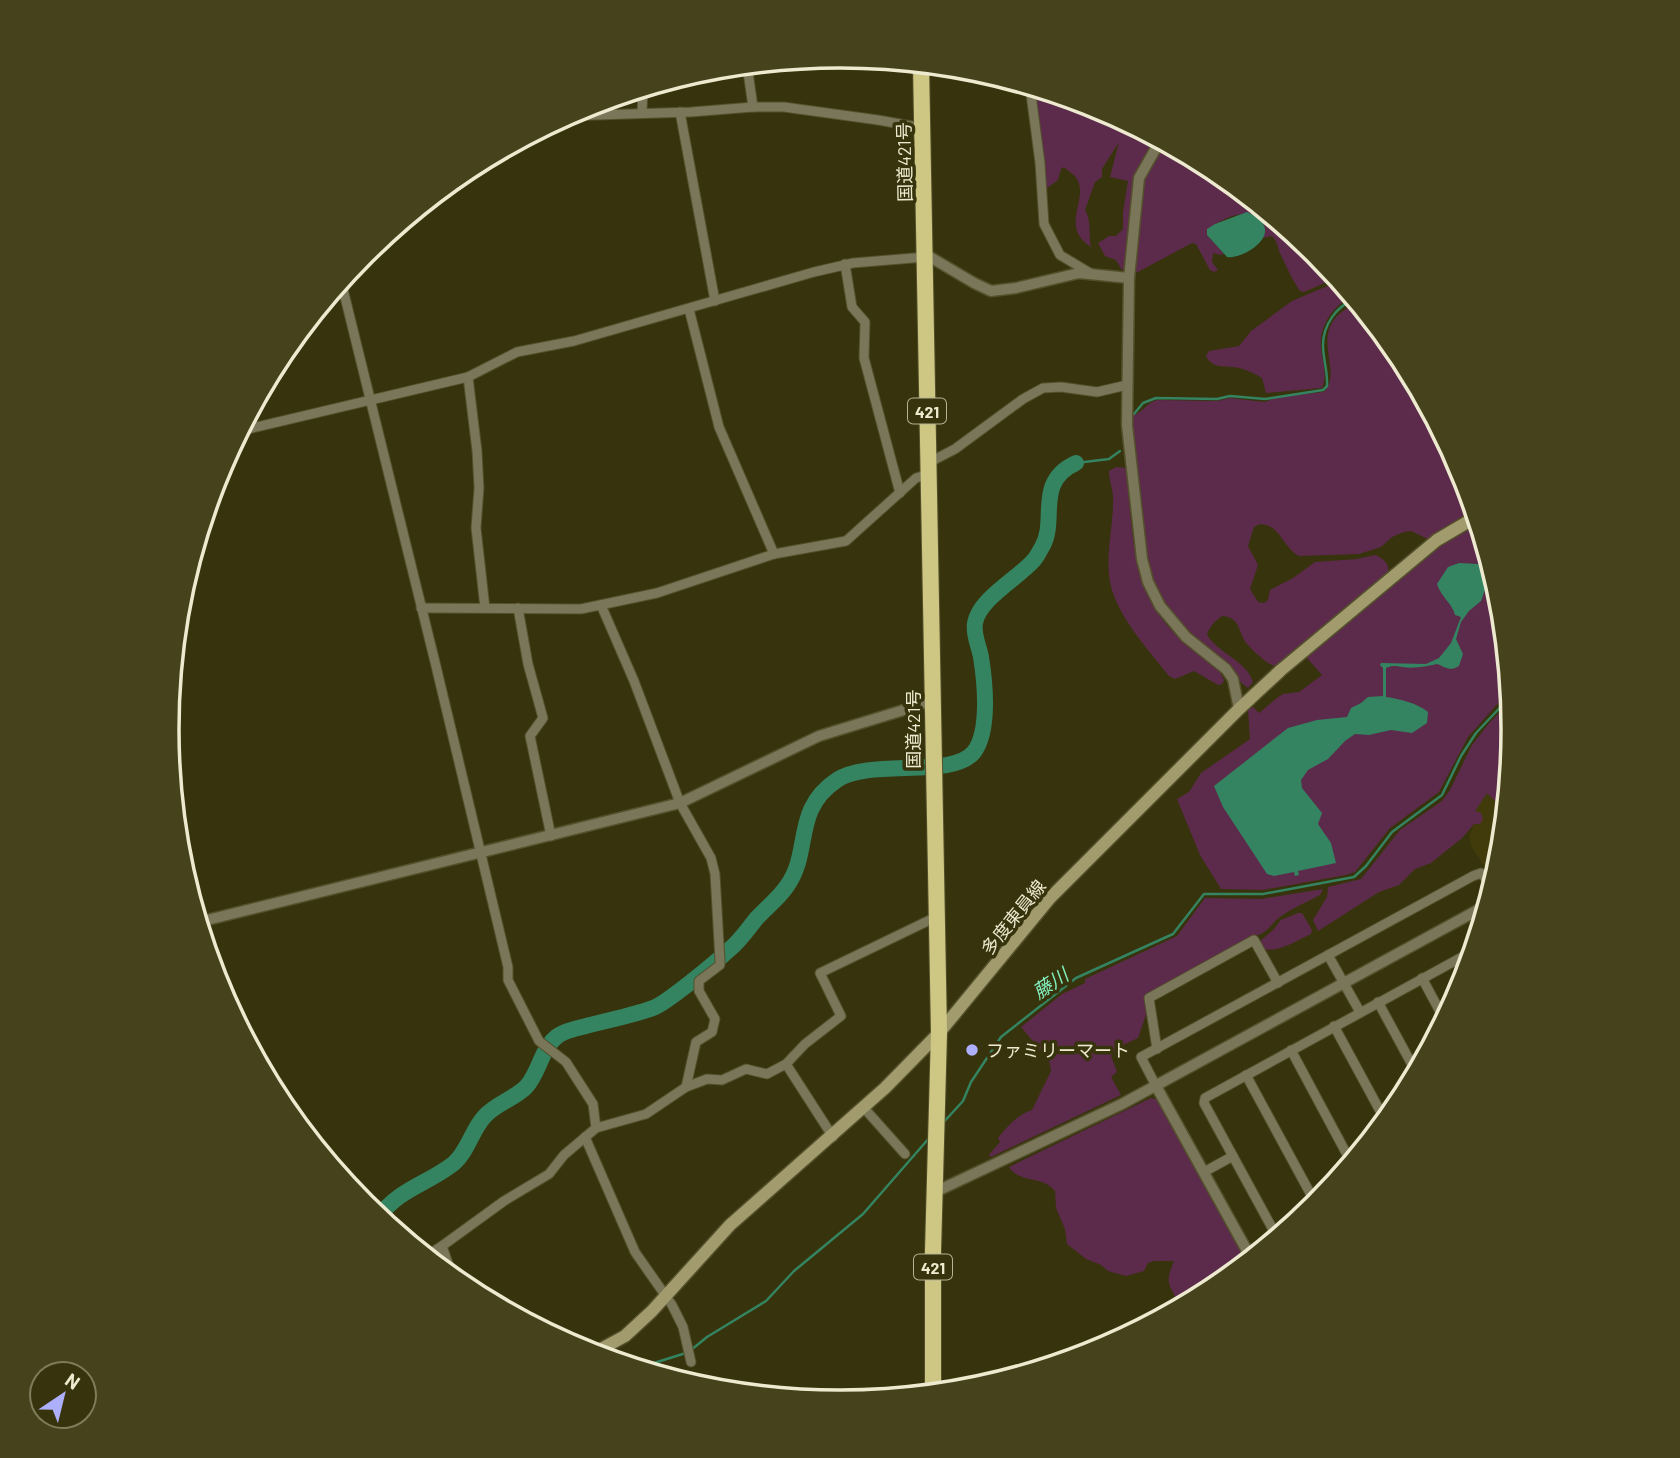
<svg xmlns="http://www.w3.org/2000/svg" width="1680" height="1458" font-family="Barlow,'Noto Sans JP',sans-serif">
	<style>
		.built { fill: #413b0c }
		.green { fill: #5c2b4b }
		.water { fill: #348361 }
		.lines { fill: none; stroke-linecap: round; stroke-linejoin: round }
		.stream { stroke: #348361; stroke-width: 2.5 }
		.river { stroke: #348361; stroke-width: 16 }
		.minor-casing { stroke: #54502b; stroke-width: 11 }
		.tertiary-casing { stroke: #54502b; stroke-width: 13 }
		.secondary-casing { stroke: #54502b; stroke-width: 15 }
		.trunk-casing { stroke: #54502b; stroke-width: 18 }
		.minor { stroke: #797659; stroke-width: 9 }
		.tertiary { stroke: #797659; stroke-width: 10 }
		.secondary { stroke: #a19b6d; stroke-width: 12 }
		.trunk { stroke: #cec683; stroke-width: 16 }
		.poi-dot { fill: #adaffb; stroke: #37330c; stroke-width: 2.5 }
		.labels { text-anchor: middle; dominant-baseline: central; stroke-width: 7; stroke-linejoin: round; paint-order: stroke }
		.shield { fill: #37330c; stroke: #b6b395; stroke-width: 2 }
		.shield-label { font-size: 16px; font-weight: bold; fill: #edead0 }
		.street-label { font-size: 18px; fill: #edead0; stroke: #37330c }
		.poi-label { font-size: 18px; fill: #edead0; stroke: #37330c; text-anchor: start }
		.water-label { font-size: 19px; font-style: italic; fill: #82efbd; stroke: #37330c }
		.rim { fill: none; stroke: #edead0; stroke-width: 3.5 }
	</style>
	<rect width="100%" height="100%" fill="#37330c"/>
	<path class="built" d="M1508,783L1500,861L1494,880L1472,848L1469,837L1474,824H1479L1475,811L1484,797L1487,792L1500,789L1501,784Z"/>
	<g class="green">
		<path d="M1031,87L1098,107L1214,170L1316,253L1336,278L1304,292L1300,291C1293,281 1285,264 1280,253C1277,246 1278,242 1272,236L1263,238L1265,230L1260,218C1245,207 1221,219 1207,230V235L1224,254L1220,255L1213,253L1212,262L1218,270L1214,272L1210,270L1196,244L1192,243L1134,274L1133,182L1125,268L1122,270L1116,260L1105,256L1098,243L1109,236H1116L1123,229V212L1128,181L1110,177L1119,142L1102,169V177L1095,182L1085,210C1092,221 1088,235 1091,247C1059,227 1089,200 1077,179C1074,174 1068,171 1064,167L1061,169L1058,180L1043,191Z"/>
		<path d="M1339,281L1352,297C1333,305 1319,326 1321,348C1322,361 1328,375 1322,388L1266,393L1262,378C1255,374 1247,370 1239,368C1226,365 1213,370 1206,356L1209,351L1239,346L1251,331L1292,301Z"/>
		<path d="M1357,303L1400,355L1462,472L1473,510L1428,539L1411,531L1404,532L1392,537L1381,547L1359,554L1299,556C1282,547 1281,525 1260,524L1254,527L1248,546L1258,565L1250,589L1258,602L1264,603L1268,600L1270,590L1293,578L1315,562L1357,559L1375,555C1382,558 1390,563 1388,572L1278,665L1274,666C1265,662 1254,652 1247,644C1238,633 1241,617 1222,616C1215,621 1209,627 1207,635C1219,654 1247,661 1253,682L1248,688C1238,682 1230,666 1219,657C1198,639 1178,624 1162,601C1139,566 1136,461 1131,416C1142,414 1146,403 1157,400L1217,401L1230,398L1265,402L1277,397L1324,392C1346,369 1301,328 1357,303Z"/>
		<path d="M1116,467L1126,468C1132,518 1130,577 1162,619C1177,639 1200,655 1219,670L1224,680L1222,684L1218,685L1194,671L1175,679L1169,676C1150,652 1121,620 1112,590C1103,561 1114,527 1113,498C1113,489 1109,481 1109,471Z"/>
		<path d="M1478,525L1500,598L1509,691L1468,737L1439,792L1390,828L1355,872L1346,875L1263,890L1221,889L1200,855L1177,799L1189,792L1201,773L1250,739L1248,710L1253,707L1259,713L1277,698L1283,694L1299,692L1322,675L1306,657L1445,542Z"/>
		<path d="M1510,702C1513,724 1517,742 1502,760L1509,771L1508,783L1501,784L1500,798L1495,801L1487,793L1475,811L1481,813L1483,819L1480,824H1474L1462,838L1431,863L1415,869L1399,885L1379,892L1318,931L1313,920L1327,897L1328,887L1361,879L1400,830L1442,801L1450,790L1472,745L1490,722Z"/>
		<path d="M1323,889L1320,895C1307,902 1292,908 1280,917C1271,924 1267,934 1254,936L1145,996L1147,1012L1138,1038L1117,1048L1111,1056L1117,1072L1111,1077L1121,1095L991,1157L989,1155L1000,1142L998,1138C1008,1126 1017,1115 1032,1110L1051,1071L1050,1064L1047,1058L1021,1027L1062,994L1085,983V979L1177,936L1205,898L1261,899Z"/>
		<path d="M1298,913H1302L1312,930L1311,934C1297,940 1279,953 1263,949L1259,942L1273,930L1281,920Z"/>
		<path d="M1151,1098L1160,1100L1247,1262L1214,1289L1180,1307C1171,1284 1163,1286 1174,1261H1154L1148,1263L1144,1271L1126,1276L1108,1271L1101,1265L1086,1259L1067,1244L1065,1229L1056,1208L1055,1191C1042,1175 1020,1184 1009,1167Z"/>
	</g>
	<g class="water">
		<path d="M1247,212L1260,218C1262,221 1264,225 1265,229C1267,244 1240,259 1227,257L1207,235V229L1215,224Z"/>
		<path d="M1459,563L1478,564L1487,573L1493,574L1494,577L1488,581L1481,601L1469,611L1461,622L1456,639L1463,654L1459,666C1449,672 1446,667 1437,664C1427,666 1414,669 1403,667C1395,666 1393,665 1386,668V697C1400,699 1417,703 1428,712L1427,723L1412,733L1391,730L1369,735L1355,734L1345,741L1328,759L1308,770L1301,780L1302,788L1322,813L1318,824L1331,843L1336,863L1298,871L1299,875L1295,876L1294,872L1274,876L1267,874L1223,807L1214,786L1288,728L1317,720L1347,717L1351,708L1361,703L1368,697L1383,696V668L1380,665L1381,663L1426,664L1439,658L1451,643L1461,617L1455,615C1452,603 1441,597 1437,584L1448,567Z"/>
	</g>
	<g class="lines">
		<g class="stream">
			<path d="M1134,414L1143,403L1156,398L1217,399L1230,396L1265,399L1323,390L1327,386C1328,372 1323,359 1323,345C1323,326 1336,306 1354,300"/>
			<path d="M1076,463L1109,459L1120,451"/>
			<path d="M942,1124L963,1101L971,1082L1001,1037L1076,978L1173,934L1204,894H1263L1354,877L1366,866L1392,832L1442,795L1461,756L1476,733L1510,697"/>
			<path d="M691,1350L707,1337L766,1301L794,1271L863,1214L930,1137"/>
			<path d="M638,1368L686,1353"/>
		</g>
		<path class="river" d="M379,1217C397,1190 429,1183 453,1164C467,1153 472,1130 484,1117C495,1104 514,1099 526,1087C540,1072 541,1047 559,1035C567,1030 578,1028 586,1026C608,1020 631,1016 653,1008C667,1003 716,962 730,949C740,941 748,929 756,919C766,908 779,898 787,886C812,851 792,810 837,780C870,758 953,779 974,752C990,731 985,682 981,657C979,646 973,635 975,623C979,599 1017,579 1033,561C1037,557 1039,552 1042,547C1058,521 1034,482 1076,463"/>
		<g class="minor-casing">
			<g id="minor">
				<path d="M747,65L753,107"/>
				<path d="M1030,87L1040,163L1044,224L1060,255L1090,273"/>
				<path d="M642,112L643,89"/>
				<path d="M680,112L715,301"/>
				<path d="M566,116L691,112L753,107H784L878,120L923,128"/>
				<path d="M845,264L852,307L865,322L864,358L900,493"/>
				<path d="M341,281L435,662L508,967V980L539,1041L566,1062L593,1104L596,1128L564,1155L549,1174L504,1201L442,1246L453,1278"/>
				<path d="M689,309L719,427L774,554"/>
				<path d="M468,377L477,451L479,488L476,528L485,608"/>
				<path d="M240,431L468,377L517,352L574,341L814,272L853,263L925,257"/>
				<path d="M928,463L955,449L1023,399L1043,388L1061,387L1097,392L1127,385"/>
				<path d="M421,608L581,609L657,593L774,554L846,541L916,478L929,474"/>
				<path d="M518,608L528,664L543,718L530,736L551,836"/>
				<path d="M1328,955L1360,1012"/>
				<path d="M1422,978L1444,1019"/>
				<path d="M1378,1002L1416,1072"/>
				<path d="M1334,1026L1385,1120"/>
				<path d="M1157,1049L1149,998L1254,940L1278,983"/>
				<path d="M1291,1050L1351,1162"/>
				<path d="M786,1064L805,1044L841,1016L820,973L936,917"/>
				<path d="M1246,1075L1316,1204"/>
				<path d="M1156,1086L1141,1057L1473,876L1481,873L1492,886"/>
				<path d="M686,1087L707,1079L722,1080L746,1069L767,1074L786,1064L833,1137"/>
				<path d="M864,1108L905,1154"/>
				<path d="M596,1128L646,1114L686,1087L696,1042L712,1032L715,1019L699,991V981L720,965V961L715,874L711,858L680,803L634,681L601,605"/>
				<path d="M585,1137L635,1252L672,1305L683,1327L691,1362"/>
				<path d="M1204,1172L1233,1156"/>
				<path d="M1277,1237L1204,1103L1205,1098L1473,951"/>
				<path d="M426,1256L442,1246"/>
			</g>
		</g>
		<g class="tertiary-casing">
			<g id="tertiary">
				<path d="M1160,141L1139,178L1129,278L1127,425L1142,559L1148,582L1160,606L1186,637L1226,669L1233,679L1239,709"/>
				<path d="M925,254L974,283L991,291L1016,288L1079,273L1129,278"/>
				<path d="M199,922L680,803L819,736L933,701"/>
				<path d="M1156,1086L1251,1258"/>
				<path d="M935,1192L1122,1104L1487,905"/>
			</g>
		</g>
		<g class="secondary-casing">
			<path id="secondary" d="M592,1354L625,1336L652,1311L730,1225L885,1088L939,1033L1050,898L1239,709L1281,670L1437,540L1476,517"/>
		</g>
		<g class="trunk-casing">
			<path id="trunk" d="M921,64L939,1033L933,1251V1393"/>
		</g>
		<use href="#minor" class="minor"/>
		<use href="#tertiary" class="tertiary"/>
		<use href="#secondary" class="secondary"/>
		<use href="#trunk" class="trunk"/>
	</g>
	<circle class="poi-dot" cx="972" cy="1050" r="7"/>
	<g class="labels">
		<g class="shield">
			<rect x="908" y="398.5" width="38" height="25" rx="5"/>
			<rect x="914" y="1254.5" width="38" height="25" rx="5"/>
		</g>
		<g class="shield-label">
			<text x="927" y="411">421</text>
			<text x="933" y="1267">421</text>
		</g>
		<g class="street-label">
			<text transform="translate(904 162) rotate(-91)">国道421号</text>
			<text transform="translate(913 729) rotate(-90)">国道421号</text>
			<text transform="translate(1013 917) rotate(-51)">多度東員線</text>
		</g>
		<g class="poi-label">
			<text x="986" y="1050">ファミリーマート</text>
		</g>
		<g class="water-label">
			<text transform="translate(1050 983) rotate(-34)">藤川</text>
		</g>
	</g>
	<path d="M0 0H1680V1458H0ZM179 729a661 661 0 1 1 1322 0a661 661 0 1 1-1322 0Z" fill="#46421c" fill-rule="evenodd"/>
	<path class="rim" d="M179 729a661 661 0 1 1 1322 0a661 661 0 1 1-1322 0Z"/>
	<g transform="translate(63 1395) rotate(35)"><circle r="33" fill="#37330c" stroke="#807c5a" stroke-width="2"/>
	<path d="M0-5L12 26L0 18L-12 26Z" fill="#adaffb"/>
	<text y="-10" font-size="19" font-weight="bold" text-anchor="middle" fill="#edead0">N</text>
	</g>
</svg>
